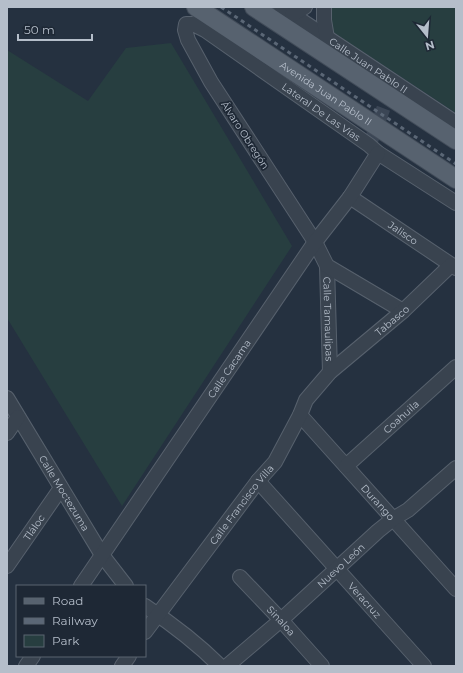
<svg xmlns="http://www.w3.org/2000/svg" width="463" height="673" font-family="Montserrat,sans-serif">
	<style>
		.green { fill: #273e40 }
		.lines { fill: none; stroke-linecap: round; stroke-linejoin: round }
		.minor-tunnel { stroke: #3b4655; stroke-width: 14; stroke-dasharray: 14 7; stroke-linecap: butt }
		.minor-casing { stroke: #57616d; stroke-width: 16 }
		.major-casing { stroke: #424c59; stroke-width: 20 }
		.minor { stroke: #39434f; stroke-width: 14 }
		.major { stroke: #57626f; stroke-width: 18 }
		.rail { stroke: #5b6776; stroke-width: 3; stroke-dasharray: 4 4; stroke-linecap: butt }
		.labels { text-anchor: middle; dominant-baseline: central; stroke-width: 3.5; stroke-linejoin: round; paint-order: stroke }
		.street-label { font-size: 10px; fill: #b5beca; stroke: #1e2835 }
	</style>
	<rect width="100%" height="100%" fill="#253140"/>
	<g class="green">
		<path d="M329,7H456V113L330,30Z"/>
		<path d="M171,43L292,246L122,506L7,318V50L88,101L126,48Z"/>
	</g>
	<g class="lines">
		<path class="minor-tunnel" d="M371,141L392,86"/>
		<g class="minor-casing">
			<g id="minor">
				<path id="s1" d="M281,7L456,123"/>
				<path d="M324,7V20L327,38"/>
				<path d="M292,15L305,7"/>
				<path id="s2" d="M350,197L456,268"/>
				<path id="s3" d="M327,266L330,372"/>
				<path id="s4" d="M403,311L327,266L315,242L211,82L188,40L185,30L186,24H193L205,30L369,145L378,153L456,203"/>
				<path id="s5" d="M7,398L102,555L126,586"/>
				<path id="s6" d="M300,415L456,589"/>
				<path d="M7,433L18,417"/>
				<path id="s7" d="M346,466L456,367"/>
				<path id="s8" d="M258,481L424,666"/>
				<path id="s9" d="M7,566L61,488"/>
				<path id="s10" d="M240,577L281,620L322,666"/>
				<path id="s11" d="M81,586L315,242L350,197L378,153"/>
				<path d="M145,606C172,624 197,643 220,666"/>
				<path id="s12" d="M145,632L258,481L275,462L300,415L306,400L330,372L403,311L451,265"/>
				<path d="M26,666L33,656"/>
				<path d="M122,666L129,656"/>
				<path id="s13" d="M227,666L281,620L378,531L393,519L408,510L456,468"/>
			</g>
		</g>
		<g class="major-casing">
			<g id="major">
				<path id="s14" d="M196,7L456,179"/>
				<path d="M254,7L456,140"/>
			</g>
		</g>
		<use href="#minor" class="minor"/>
		<use href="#major" class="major"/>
		<path class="rail" d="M221,7L456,164"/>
	</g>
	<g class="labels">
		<g class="street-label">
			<text stroke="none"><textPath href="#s1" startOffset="105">Calle Juan Pablo II</textPath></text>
			<text stroke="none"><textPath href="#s14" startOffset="156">Avenida Juan Pablo II</textPath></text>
			<text stroke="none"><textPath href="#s4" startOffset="533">Lateral De Las Vías</textPath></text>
			<text transform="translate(245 135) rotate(57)">Álvaro Obregón</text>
			<text stroke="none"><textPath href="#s2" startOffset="64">Jalisco</textPath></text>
			<text stroke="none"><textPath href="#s3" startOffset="53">Calle Tamaulipas</textPath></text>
			<text stroke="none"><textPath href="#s12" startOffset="401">Tabasco</textPath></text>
			<text stroke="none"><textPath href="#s11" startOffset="263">Calle Cacama</textPath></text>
			<text stroke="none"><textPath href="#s7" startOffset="74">Coahuila</textPath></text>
			<text stroke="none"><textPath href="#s5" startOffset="111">Calle Moctezuma</textPath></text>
			<text stroke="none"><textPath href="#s6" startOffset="117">Durango</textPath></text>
			<text stroke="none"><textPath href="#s12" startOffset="160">Calle Francisco Villa</textPath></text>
			<text stroke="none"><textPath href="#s9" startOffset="47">Tláloc</textPath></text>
			<text stroke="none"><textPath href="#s13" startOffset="152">Nuevo León</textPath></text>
			<text stroke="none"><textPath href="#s8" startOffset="160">Veracruz</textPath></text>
			<text stroke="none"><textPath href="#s10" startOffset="60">Sinaloa</textPath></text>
		</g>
	</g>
	<rect width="463" height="673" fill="none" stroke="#b5beca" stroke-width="16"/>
	<rect x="16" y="585" width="130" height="72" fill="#1e2835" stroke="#5a6471"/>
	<rect x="24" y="598" width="20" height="6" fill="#57626f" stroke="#5a6471"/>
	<text x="52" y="605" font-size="12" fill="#b5beca">Road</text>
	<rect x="24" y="618" width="20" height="6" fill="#5b6776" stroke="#5a6471"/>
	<text x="52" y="625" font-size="12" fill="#b5beca">Railway</text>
	<rect x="24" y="635" width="20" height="12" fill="#273e40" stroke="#5a6471"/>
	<text x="52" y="645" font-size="12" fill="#b5beca">Park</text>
	<g transform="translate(427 36) rotate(163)" stroke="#1e2835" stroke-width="3" paint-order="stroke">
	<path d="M0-3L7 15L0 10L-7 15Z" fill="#b5beca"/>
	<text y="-6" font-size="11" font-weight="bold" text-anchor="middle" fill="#b5beca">N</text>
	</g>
	<path d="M18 34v6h74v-6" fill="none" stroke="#b5beca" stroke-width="2"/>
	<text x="24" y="34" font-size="12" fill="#b5beca" stroke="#1e2835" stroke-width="3" paint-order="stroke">50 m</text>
</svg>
